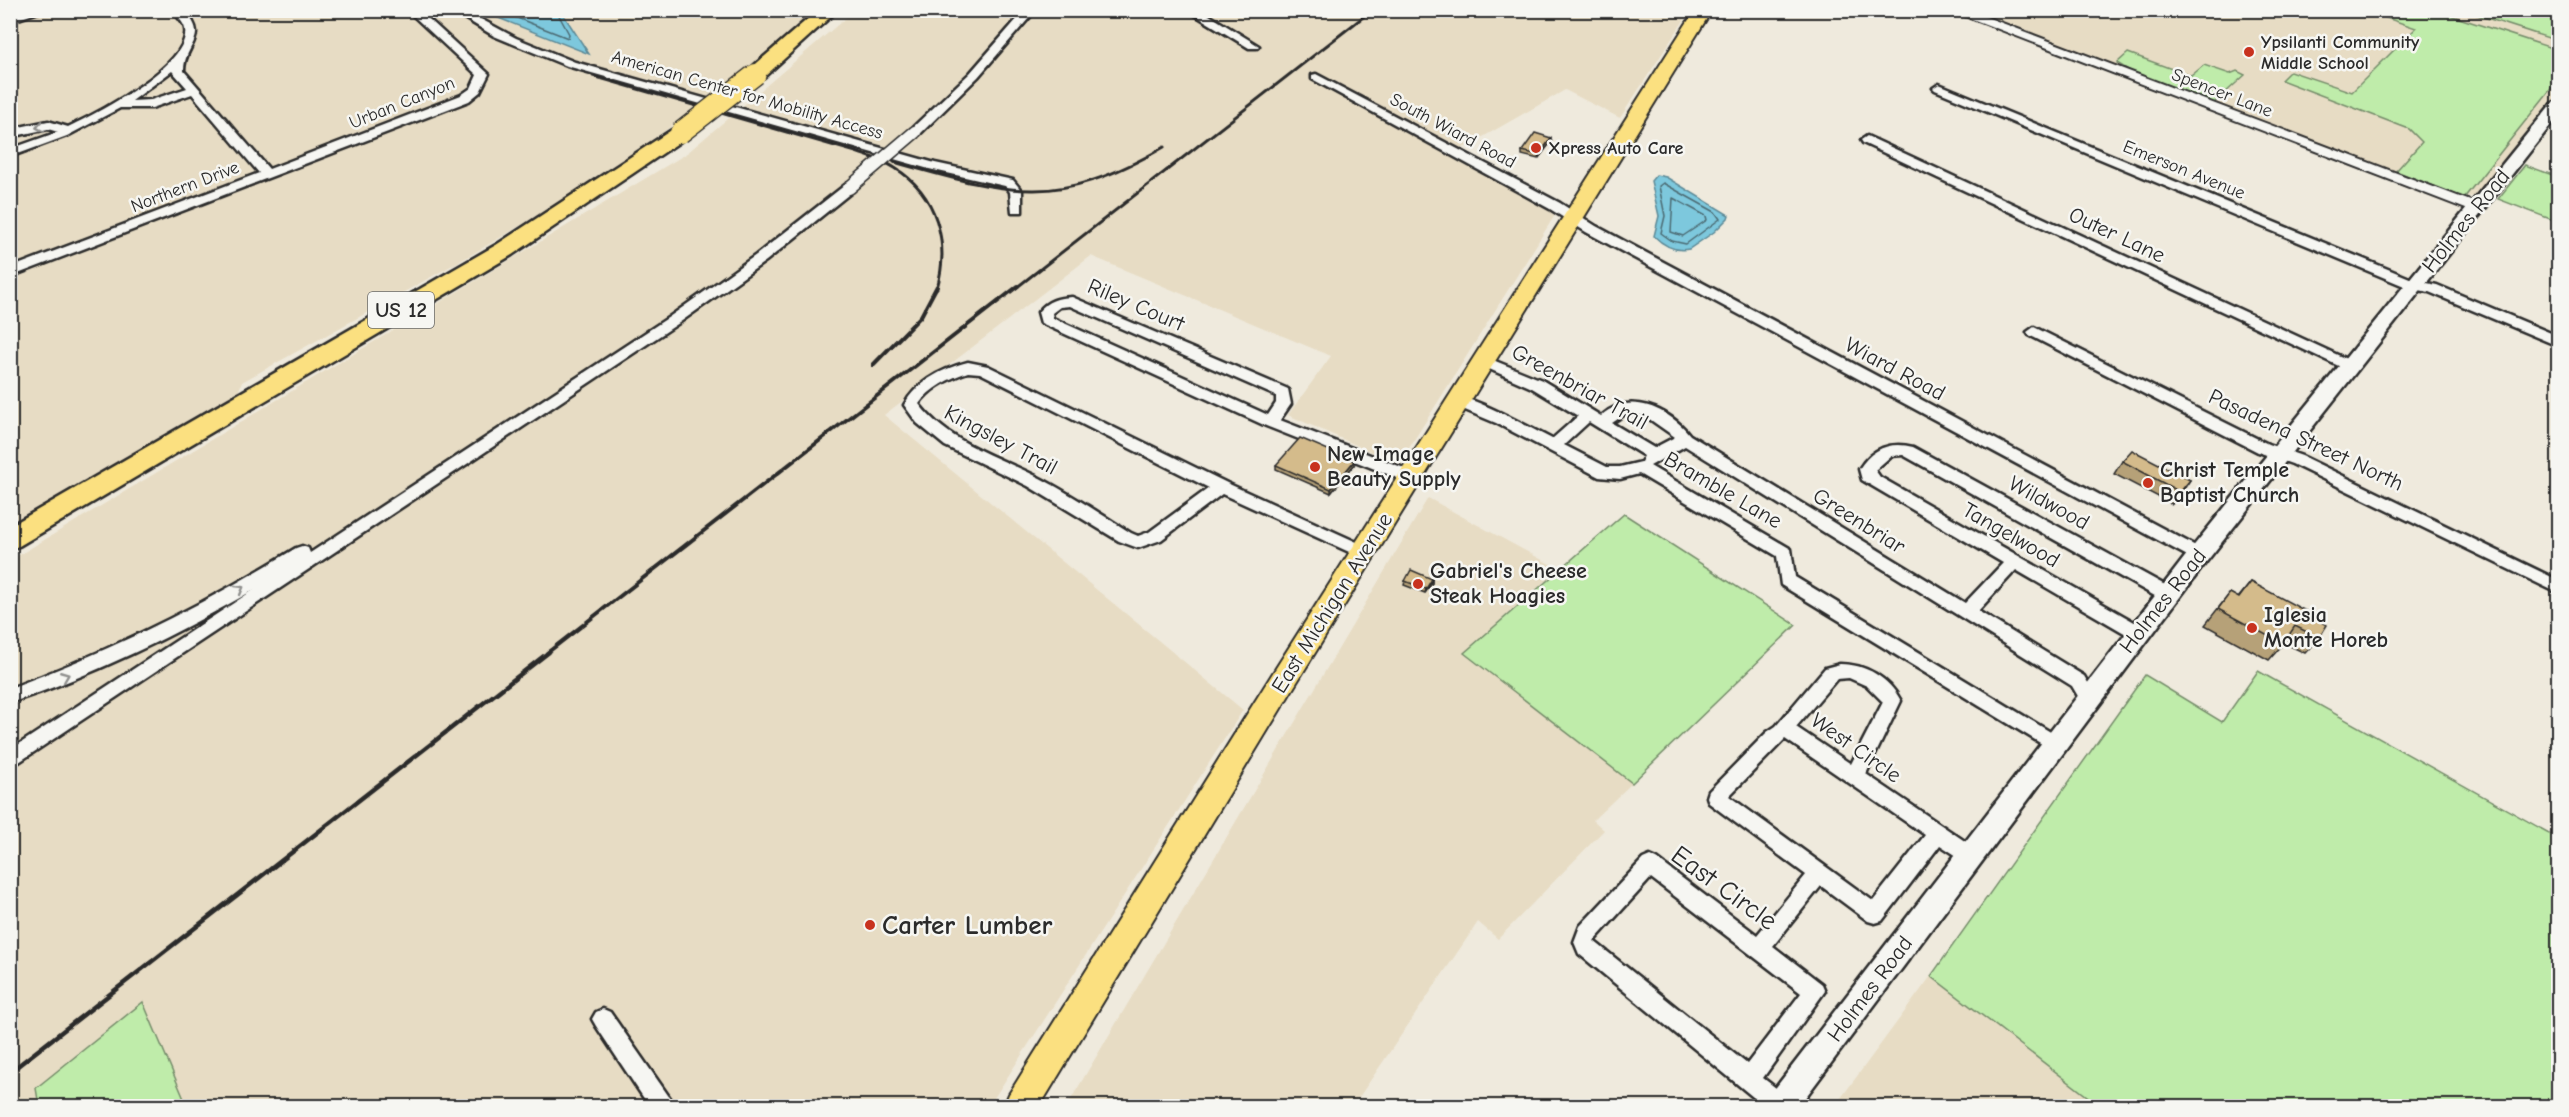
<svg xmlns="http://www.w3.org/2000/svg" width="2569" height="1117" font-family="'Comic Neue',sans-serif">
	<style>
		.built { fill: #e7dcc4 }
		.green { fill: #bfecaa; stroke: #758c6a; stroke-width: 1.5 }
		.water { fill: #7dc8dd; stroke: #5c8996; stroke-width: 1.5 }
		.lines { fill: none; stroke-linecap: round; stroke-linejoin: round }
		.shore { stroke: #4c6a72; stroke-width: 1.5 }
		.minor-casing { stroke: #2b2b2b; stroke-width: 5 }
		.tertiary-casing { stroke: #2b2b2b; stroke-width: 4 }
		.secondary-casing { stroke: #2b2b2b; stroke-width: 5 }
		.primary-casing { stroke: #2b2b2b; stroke-width: 4 }
		.trunk-casing { stroke: #2b2b2b; stroke-width: 5 }
		.minor { fill: #f6f6f2; fill-rule: evenodd }
		.tertiary { fill: #f6f6f2; fill-rule: evenodd }
		.secondary { fill: #f6f6f2; fill-rule: evenodd }
		.primary { fill: #fbe080; fill-rule: evenodd }
		.trunk { fill: #fbe080; fill-rule: evenodd }
		.rail-far2 { stroke: #2b2b2b; stroke-width: 3 }
		.rail-far1 { stroke: #2b2b2b; stroke-width: 4 }
		.rail { stroke: #2b2b2b; stroke-width: 4.5 }
		.minor-bridge-casing { stroke: #2b2b2b; stroke-width: 15; stroke-linecap: butt }
		.trunk-bridge-casing { stroke: #2b2b2b; stroke-width: 23; stroke-linecap: butt }
		.minor-bridge { stroke: #f6f6f2; stroke-width: 12 }
		.trunk-bridge { stroke: #fbe080; stroke-width: 20 }
		.wall { fill: #b6a178; stroke: #2b2b2b; stroke-width: 1.5 }
		.shaded-wall { fill: #948361; stroke: #2b2b2b; stroke-width: 1.5 }
		.building { fill: #d4bb8b; stroke: #2b2b2b; stroke-width: 1.5 }
		.oneway { stroke: #90908e }
		.poi-dot { fill: #c8321e; stroke: #f6f6f2; stroke-width: 2 }
		.labels { text-anchor: middle; dominant-baseline: central; stroke-width: 5; stroke-linejoin: round; paint-order: stroke }
		.far-poi-label { font-size: 18px; font-weight: bold; fill: #2b2b2b; stroke: #f6f6f2; text-anchor: start }
		.far-street-label { font-size: 18px; fill: #2b2b2b; stroke: #f6f6f2 }
		.shield { fill: #f6f6f2; stroke: #686867; stroke-width: 1.5 }
		.shield-label { font-size: 21px; font-weight: bold; fill: #2b2b2b }
		.street-label { font-size: 22px; fill: #2b2b2b; stroke: #f6f6f2 }
		.poi-label { font-size: 22px; font-weight: bold; fill: #2b2b2b; stroke: #f6f6f2; text-anchor: start }
		.near-street-label { font-size: 27px; fill: #2b2b2b; stroke: #f6f6f2 }
		.near-poi-label { font-size: 27px; font-weight: bold; fill: #2b2b2b; stroke: #f6f6f2; text-anchor: start }
	</style>
	<rect width="100%" height="100%" fill="#efeadd"/>
	<filter id="ink" filterUnits="userSpaceOnUse"><feTurbulence type="fractalNoise" baseFrequency=".0167" numOctaves="2"/><feDisplacementMap in="SourceGraphic" scale="12" xChannelSelector="R" yChannelSelector="G"/><feConvolveMatrix kernelMatrix="1 2 1 2 8 2 1 2 1" color-interpolation-filters="sRGB"/></filter>
	<g filter="url(#ink)">
		<g class="built">
			<path d="M10,11H817L739,76L658,136L579,191L469,256L242,382L236,398L11,530Z"/>
			<path d="M854,11H1690L1620,118L1565,90L1453,154L1548,209L1555,215L1399,464L1288,415L1331,356L1091,256L884,415L1243,710L989,1106H11V560L686,154Z"/>
			<path d="M1963,11H2558V94L2475,196L2461,198Z"/>
			<path d="M1428,498L1559,569L1464,653L1632,783L1593,820L1604,830L1498,939L1478,922L1353,1106H1067Z"/>
			<path d="M1931,976L2100,1106H1835Z"/>
		</g>
		<g class="green">
			<path d="M2366,11H2437L2558,50V80L2464,198L2396,171L2422,142L2409,129L2281,80L2290,71L2352,92L2416,28Z"/>
			<path d="M2465,11H2558V41Z"/>
			<path d="M2128,53L2191,76L2204,65L2230,74L2237,71L2245,75L2214,103L2133,73L2117,63Z"/>
			<path d="M2525,165L2558,177V222L2498,199Z"/>
			<path d="M1624,514L1796,625L1632,783L1464,653Z"/>
			<path d="M2258,671L2558,838V1106H2100L1931,976L2145,675L2222,722Z"/>
			<path d="M143,1002L187,1106H39L36,1088Z"/>
		</g>
		<g class="water">
			<path d="M481,11H561L589,54Z"/>
			<path d="M1656,175L1666,177L1729,215L1728,218L1714,232L1689,249C1675,252 1663,245 1654,236L1659,216L1651,181Z"/>
		</g>
		<g class="lines">
			<g class="shore">
				<path d="M497,10L568,38L569,34L556,10"/>
				<path d="M1663,183L1715,212L1720,219L1686,244L1672,241L1661,233L1665,216L1659,186Z"/>
				<path d="M1673,198L1706,216L1707,220L1683,236L1671,232Z"/>
			</g>
			<g class="minor-casing">
				<g id="minor">
					<path d="M27,10H45L10,22V15Z"/>
					<path d="M172,10H184C211,39 184,43 184,71L269,169L461,95L471,88L477,75L407,10H419L489,74L480,92L469,101L10,277V268L259,173L192,94L152,108H120L67,136L10,157V149L58,132L48,129L10,137V129L48,121L68,127C96,114 191,65 185,29C184,22 176,16 172,10ZM172,71L187,88L151,100L132,101Z"/>
					<path d="M451,10H464L516,38L575,62L935,163L1013,180L1022,191V212H1012L1010,192L1005,186L929,169L567,66L494,36Z"/>
					<path d="M1025,10H1036L978,77L919,135H911V129L970,73Z"/>
					<path d="M1187,10H1201L1259,46L1257,48H1249Z"/>
					<path d="M1316,74L1560,203L1596,226L2205,551L2207,555L2205,559L2199,561L2193,559L1586,232L1550,209L1312,79V75Z"/>
					<path d="M1939,84L2417,281L2437,285L2558,336V346L2429,292L2409,288L1935,90L1933,88Z"/>
					<path d="M1867,136L2355,363L2357,366L2350,371L2345,369L1863,143L1861,140Z"/>
					<path d="M849,184L853,185L855,188L853,191L766,261L679,323L10,768V750L255,589C178,634 96,674 10,703V688C111,651 205,604 296,548L302,546L308,548L310,553L669,317L756,255L845,185Z"/>
					<path d="M1072,297L1288,389L1291,404L1280,420L1417,473L1419,477L1417,481H1405L1266,426L1041,323L1038,312C1048,300 1057,298 1072,297ZM1070,306L1276,396V403L1268,415L1053,318L1052,313L1060,307Z"/>
					<path d="M2034,327L2268,444L2302,456L2558,580V593L2292,464L2258,452L2029,335L2027,332Z"/>
					<path d="M1483,356L1542,380L1601,416C1629,390 1669,409 1690,435L1965,603L2003,563L1862,480L1859,469C1872,448 1891,441 1913,447L2174,590L2176,595L2174,600L2168,602L2162,600L1903,455L1891,456L1875,470L1880,477L2145,628L2148,633L2145,638L2139,640L2133,638L2016,570L1978,611L2084,676L2097,698L2094,703L2088,705L2082,703L2072,686L1685,446L1650,466L1791,549L1795,577L2062,739L2064,744L2062,749L2055,752L1781,585L1777,556L1639,474L1620,479L1599,477L1496,423L1453,405L1451,401L1453,397C1469,393 1534,430 1552,439L1578,416L1532,388L1478,364L1476,361L1478,358ZM1627,413L1645,416L1675,437L1654,448L1612,423ZM1589,422L1644,456L1641,462L1620,467H1607L1564,445Z"/>
					<path d="M968,362L988,366L1227,483L1370,548L1372,552L1370,556L1364,558L1358,556L1222,494L1161,540L1138,548L1119,541L1028,486L945,446L917,423L904,405C917,381 942,369 968,362ZM968,372L980,373L1209,488L1149,532L1138,536L1131,533C1101,514 1071,494 1040,478C997,456 950,444 919,404C930,388 950,378 968,372Z"/>
					<path d="M1840,664C1866,664 1889,678 1901,701L1866,774L1978,850L1981,856L1978,862L1971,865L1940,845L1882,921L1875,923L1868,921L1821,886L1773,946L1822,984L1825,991L1763,1078L1789,1098L1792,1106H1764L1579,954L1574,942L1580,926L1643,859L1650,856L1657,859L1757,935L1806,875L1709,803L1707,797L1709,791L1767,732L1776,726L1825,668ZM1849,678L1867,686L1883,702L1851,764L1796,727L1837,679ZM1785,739L1925,835L1873,901L1729,796ZM1651,878L1801,993L1747,1064L1594,941Z"/>
					<path d="M603,1009L610,1012L670,1098L673,1106H649L596,1026L592,1019L596,1012Z"/>
				</g>
			</g>
			<g class="tertiary-casing">
				<path id="tertiary" d="M1949,10H1968L2481,205L2484,208L2476,213L2471,211Z"/>
			</g>
			<g class="secondary-casing">
				<path id="secondary" d="M2558,101V116L2207,561L1799,1106H1766L1770,1095L2191,549L2552,103Z"/>
			</g>
			<g class="primary-casing">
				<path id="primary" d="M1695,10H1712L1294,687L1040,1106H1004L1009,1094L1274,671Z"/>
			</g>
			<g class="trunk-casing">
				<g id="trunk">
					<path d="M818,10H838L763,78H749L747,74L749,70Z"/>
					<path d="M680,127L687,129L690,133L687,137L512,255L19,546L10,549V526L496,245L673,129Z"/>
				</g>
			</g>
			<use href="#minor" class="minor"/>
			<use href="#tertiary" class="tertiary"/>
			<use href="#secondary" class="secondary"/>
			<use href="#primary" class="primary"/>
			<use href="#trunk" class="trunk"/>
			<g class="rail-far2">
				<path d="M593,76L856,152C869,157 883,160 895,168C937,194 950,243 937,288"/>
				<path d="M894,162C1008,194 1056,210 1164,147"/>
				<path d="M1016,288L1372,10"/>
			</g>
			<g class="rail-far1">
				<path d="M873,365L921,316L937,286"/>
				<path d="M547,653L1018,286"/>
			</g>
			<path class="rail" d="M10,1072L549,652"/>
			<g class="minor-bridge-casing">
				<path id="minor-bridge" d="M849,188L915,132"/>
			</g>
			<g class="trunk-bridge-casing">
				<path id="trunk-bridge" d="M680,133L756,74"/>
			</g>
			<use href="#minor-bridge" class="minor-bridge"/>
			<use href="#trunk-bridge" class="trunk-bridge"/>
		</g>
		<g class="wall">
			<path d="M1551,142L1538,159L1522,155V151Z"/>
			<path d="M2122,461L2190,480L2172,504L2114,474Z"/>
			<path d="M1276,465H1354L1331,493L1276,469Z"/>
			<path d="M1432,579V583L1425,593L1404,585L1405,581Z"/>
			<path d="M2251,582L2311,617L2319,638L2305,653L2284,643L2269,660L2205,625L2230,593L2238,598Z"/>
		</g>
		<g class="shaded-wall">
			<path d="M1551,138V142L1538,159L1539,155Z"/>
			<path d="M1354,461V465L1331,493V489Z"/>
			<path d="M2190,480L2182,492L2172,504L2180,492Z"/>
			<path d="M1432,579V583L1425,593L1426,589Z"/>
		</g>
		<g class="building">
			<path d="M1535,133L1551,138L1539,155L1522,151Z"/>
			<path d="M1300,438L1354,461L1331,489L1276,465Z"/>
			<path d="M2132,450L2190,480L2180,492L2122,461Z"/>
			<path d="M1411,570L1432,579L1426,589L1405,581Z"/>
			<path d="M2251,582L2313,615L2311,617L2327,625L2319,638L2295,626L2283,644L2218,609L2230,593L2239,598Z"/>
		</g>
		<defs><path id="oneway-chevron" d="M-2-3.5L2.5 0L-2 3.5" fill="none" stroke-width="1.6" stroke-linecap="round" stroke-linejoin="round" transform="scale(1.5)"/></defs>
		<g class="oneway">
			<use href="#oneway-chevron" transform="translate(40 127) rotate(171)"/>
			<use href="#oneway-chevron" transform="translate(240 589) rotate(-30)"/>
			<use href="#oneway-chevron" transform="translate(65 676) rotate(-22)"/>
		</g>
	</g>
	<g class="poi-dot">
		<circle cx="2249" cy="52" r="6"/>
		<circle cx="1536" cy="148" r="6"/>
		<circle cx="1315" cy="467" r="6"/>
		<circle cx="2148" cy="483" r="6"/>
		<circle cx="1418" cy="584" r="6"/>
		<circle cx="2252" cy="628" r="6"/>
		<circle cx="870" cy="925" r="6"/>
	</g>
	<g class="labels">
		<g class="far-poi-label">
			<text x="2261" y="42">Ypsilanti Community<tspan x="2261" dy="21">Middle School</tspan></text>
			<text x="1548" y="148">Xpress Auto Care</text>
		</g>
		<g class="far-street-label">
			<text transform="translate(2222 93) rotate(21)">Spencer Lane</text>
			<text transform="translate(747 95) rotate(16)">American Center for Mobility Access</text>
			<text transform="translate(402 103) rotate(-22)">Urban Canyon</text>
			<text transform="translate(1453 131) rotate(28)">South Wiard Road</text>
			<text transform="translate(2184 170) rotate(22)">Emerson Avenue</text>
			<text transform="translate(185 187) rotate(-21)">Northern Drive</text>
		</g>
		<rect class="shield" x="368" y="292" width="66" height="36" rx="4.5"/>
		<g class="shield-label">
			<text x="401" y="310">US 12</text>
		</g>
		<g class="street-label">
			<text transform="translate(2466 221) rotate(-51)">Holmes Road</text>
			<text transform="translate(2117 235) rotate(25)">Outer Lane</text>
			<text transform="translate(1136 305) rotate(23)">Riley Court</text>
			<text transform="translate(1895 369) rotate(28)">Wiard Road</text>
			<text transform="translate(1580 387) rotate(29)">Greenbriar Trail</text>
			<text transform="translate(1001 440) rotate(28)">Kingsley Trail</text>
			<text transform="translate(2306 440) rotate(25)">Pasadena Street North</text>
			<text transform="translate(1723 490) rotate(30)">Bramble Lane</text>
			<text transform="translate(2049 503) rotate(29)">Wildwood</text>
			<text transform="translate(1859 521) rotate(32)">Greenbriar</text>
			<text transform="translate(2011 535) rotate(30)">Tangelwood</text>
			<text transform="translate(2163 601) rotate(-52)">Holmes Road</text>
			<text transform="translate(1332 603) rotate(-58)">East Michigan Avenue</text>
			<text transform="translate(1856 748) rotate(35)">West Circle</text>
			<text transform="translate(1870 989) rotate(-53)">Holmes Road</text>
		</g>
		<g class="poi-label">
			<text x="1327" y="454">New Image<tspan x="1327" dy="25">Beauty Supply</tspan></text>
			<text x="2160" y="470">Christ Temple<tspan x="2160" dy="25">Baptist Church</tspan></text>
			<text x="1430" y="571">Gabriel's Cheese<tspan x="1430" dy="25">Steak Hoagies</tspan></text>
			<text x="2264" y="615">Iglesia<tspan x="2264" dy="25">Monte Horeb</tspan></text>
		</g>
		<g class="near-street-label">
			<text transform="translate(1724 888) rotate(36)">East Circle</text>
		</g>
		<g class="near-poi-label">
			<text x="882" y="925">Carter Lumber</text>
		</g>
	</g>
	<rect width="2569" height="1117" fill="none" stroke="#f6f6f2" stroke-width="36"/>
	<rect x="18" y="18" width="2533" height="1081" fill="none" stroke="#2b2b2b" stroke-width="2" filter="url(#ink)"/>
</svg>
